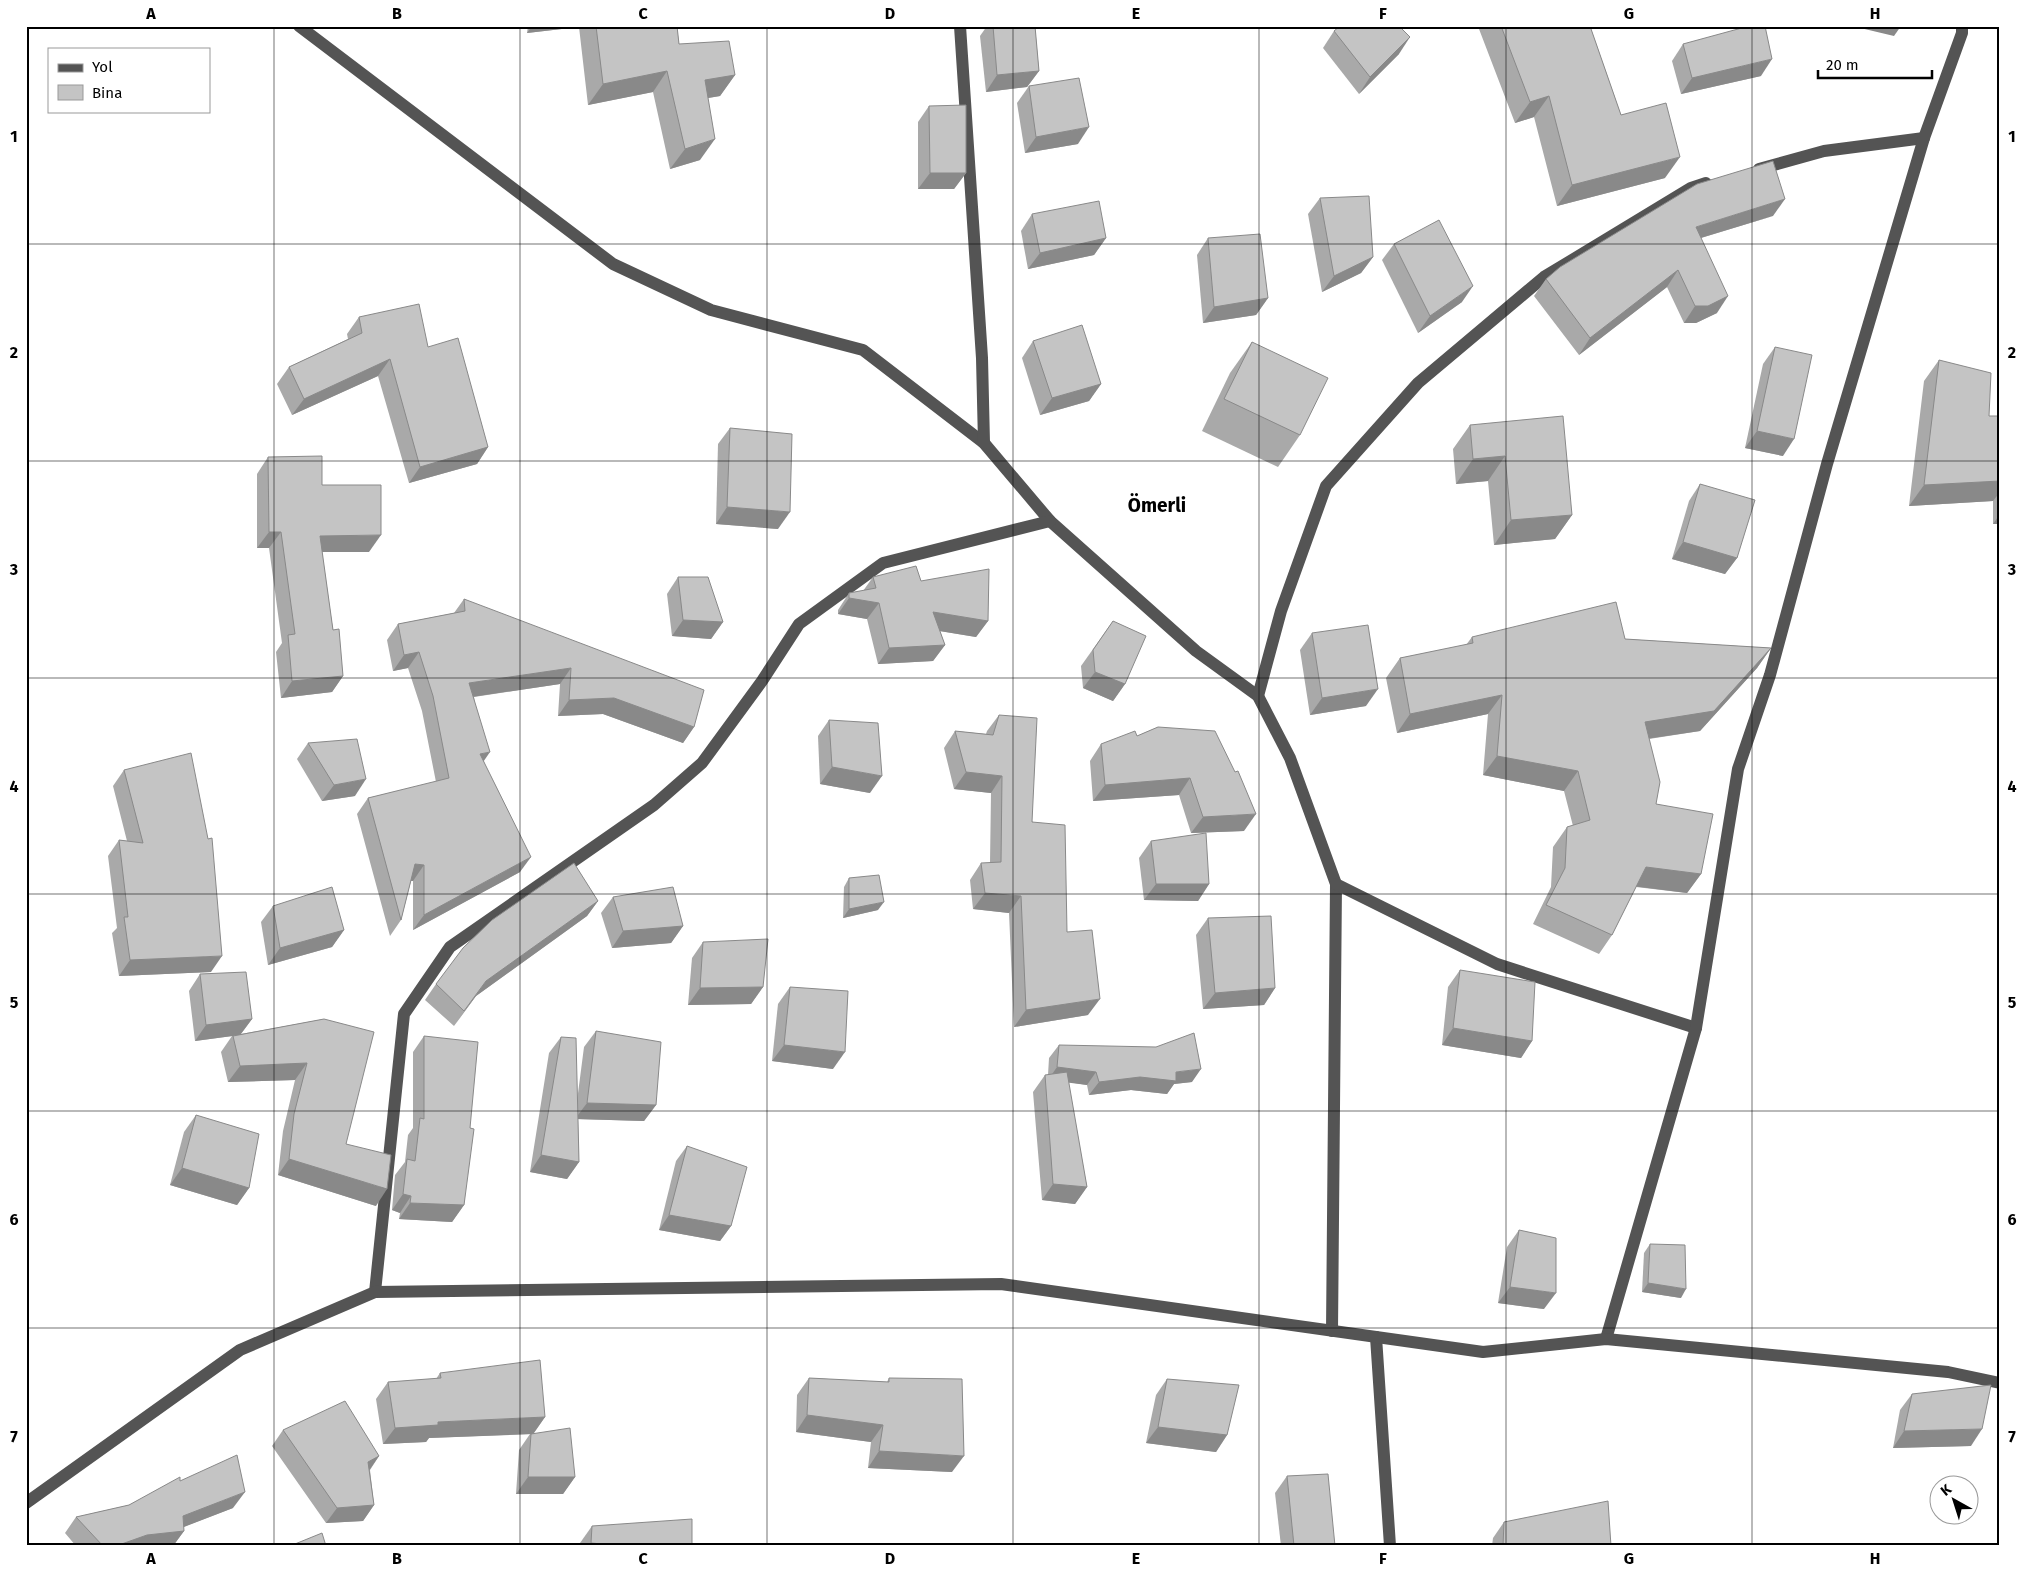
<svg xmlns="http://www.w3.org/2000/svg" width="2026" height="1572" font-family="'Fira Sans',sans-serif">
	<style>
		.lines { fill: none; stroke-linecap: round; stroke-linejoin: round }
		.minor { stroke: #545454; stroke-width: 12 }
		.wall { fill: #a9a9a9 }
		.shaded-wall { fill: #898989 }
		.building { fill: #c4c4c4; stroke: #898989 }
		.grid { fill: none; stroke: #000; stroke-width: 1; stroke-opacity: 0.55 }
		.labels { text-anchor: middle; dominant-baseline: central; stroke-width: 4; stroke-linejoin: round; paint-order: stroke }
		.quarter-label { font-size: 19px; font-weight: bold; fill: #000; stroke: #fff }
		.neatline { fill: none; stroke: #000; stroke-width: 2 }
		.grid-label { font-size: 16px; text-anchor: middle; font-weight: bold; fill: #000 }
	</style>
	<rect width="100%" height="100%" fill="#fff"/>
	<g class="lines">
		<g class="minor">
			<path d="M299,26L613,264L711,310L863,350L984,443L1050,521L1196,651L1258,696L1290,758L1336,884L1332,1331"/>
			<path d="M960,26L982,358L984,443"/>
			<path d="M1759,169L1824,151L1924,138"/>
			<path d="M1258,696L1281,611L1326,486L1418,383L1544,277L1691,188L1706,183"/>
			<path d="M1336,884L1497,964L1696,1028"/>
			<path d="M375,1292L404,1014L450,947L654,805L702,763L762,681L799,624L883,563L1050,521"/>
			<path d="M1376,1337L1390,1546"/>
			<path d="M1606,1339L1696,1028L1738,769L1770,675L1827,464L1924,138L1962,33V26"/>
			<path d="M26,1503L240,1350L375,1292L1001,1284L1483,1352L1606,1339L1948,1372L2000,1383"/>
		</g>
	</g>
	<g class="wall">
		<path d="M528,26H677L679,44L735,75L720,96L708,98L700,160L670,169L653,92L588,105L579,27L527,33Z"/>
		<path d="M987,26H1035L1039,71L1027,87L986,92L980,36Z"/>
		<path d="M1481,26H1590L1621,115L1665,178L1557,206L1534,117L1515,123L1479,29Z"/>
		<path d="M1334,31L1399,54L1359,94L1323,48Z"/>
		<path d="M1683,44L1761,76L1681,94L1672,61Z"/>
		<path d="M1029,86L1078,144L1025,153L1017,103Z"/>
		<path d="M929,106L966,173L954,189H918V122Z"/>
		<path d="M1320,198L1373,257L1361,273L1322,292L1308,214Z"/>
		<path d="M1032,214L1106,238L1094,255L1028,269L1021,231Z"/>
		<path d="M1773,216L1701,238L1717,313L1696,323H1684L1667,287L1579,355L1534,296L1546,279Z"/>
		<path d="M1208,238L1268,298L1256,315L1203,323L1197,255Z"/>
		<path d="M1394,244L1462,302L1418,333L1382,260Z"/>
		<path d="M359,317L428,347L488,447L477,464L409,483L378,376L292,415L277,384L289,367L348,339L347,334Z"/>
		<path d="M1033,341L1101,384L1089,401L1040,415L1022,358Z"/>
		<path d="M1252,342L1300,435L1278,467L1202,431L1230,373Z"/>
		<path d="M1775,347L1783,456L1745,448L1763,364Z"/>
		<path d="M1939,360L1989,416H2000V524H1993V501L1909,506L1924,381Z"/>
		<path d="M1470,425L1572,515L1555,539L1494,545L1488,481L1456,484L1453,449Z"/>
		<path d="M730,428L778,529L716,524L718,444Z"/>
		<path d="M268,457L322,485L369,552H322L333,630L343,676L332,692L281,698L276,652L282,643L269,548H257V474Z"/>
		<path d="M1700,484L1737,558L1725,574L1672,559L1689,501Z"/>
		<path d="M678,577L723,622L711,639L672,636L667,594Z"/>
		<path d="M873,577L921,581L988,621L976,637L940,631L945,645L933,661L878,664L867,619L838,614V610L849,593L863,591Z"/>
		<path d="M464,599L694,727L683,743L603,714L558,716L560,684L474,697L484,762L520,872L413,930V881H411L401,920L390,936L357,814L368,798L436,782L422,711L408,668L393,671L387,640L398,624L454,613Z"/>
		<path d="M1113,621L1125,684L1113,701L1083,688L1081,666Z"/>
		<path d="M1312,633L1366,706L1310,715L1300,650Z"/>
		<path d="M1472,637L1625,639L1771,648L1757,668L1700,731L1649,739L1656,804L1701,874L1687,893L1636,887L1612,935L1599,954L1533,924L1551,887L1553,847L1567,827L1573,826L1564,791L1483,775L1488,714L1397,733L1386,678L1400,658L1466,645Z"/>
		<path d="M999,715L1067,932L1088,1015L1014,1027L1009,913L973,909L970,880L981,863H990L991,793L954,789L944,748L955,731L986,734L987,731Z"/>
		<path d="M829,720L870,793L820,784L818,736Z"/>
		<path d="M1158,727L1244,831L1191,833L1179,795L1093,801L1090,761L1101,744L1137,736Z"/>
		<path d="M308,743L355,796L322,801L297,759Z"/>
		<path d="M124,770L211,972L119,976L112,933L117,928L108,856L119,840L127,841L113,786Z"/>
		<path d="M1151,841L1209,884L1198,901L1144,900L1139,858Z"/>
		<path d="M849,878L878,910L843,918L844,887Z"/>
		<path d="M613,897L683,926L671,943L612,948L601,913Z"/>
		<path d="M598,901L587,916L476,996L454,1026L425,1000L436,984Z"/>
		<path d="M273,906L344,930L332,947L268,965L261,922Z"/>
		<path d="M1208,918L1275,988L1264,1005L1203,1009L1196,935Z"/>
		<path d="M703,942L763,987L751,1004L688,1005L692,958Z"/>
		<path d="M1460,970L1532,1041L1521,1058L1442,1045L1448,987Z"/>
		<path d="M200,974L252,1019L241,1034L324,1019L346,1144L376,1206L278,1175L283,1131L295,1080L228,1082L221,1052L232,1036L195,1041L189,991Z"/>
		<path d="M790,987L833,1069L772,1061L778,1004Z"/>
		<path d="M596,1031L656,1105L644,1121L578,1119L579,1162L567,1179L530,1172L549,1053L561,1037L577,1101L584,1047Z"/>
		<path d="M424,1036L470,1128L464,1205L452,1222L399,1219L400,1213L392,1210L395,1175L405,1162L408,1135L413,1128V1052Z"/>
		<path d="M1059,1045L1192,1082L1174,1084L1167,1094L1131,1090L1089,1095L1087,1085L1068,1082L1087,1187L1075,1204L1042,1200L1033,1092L1045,1075H1048L1049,1058Z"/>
		<path d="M196,1115L249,1188L237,1205L170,1185L184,1132Z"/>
		<path d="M687,1146L731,1226L720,1241L659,1230L676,1161Z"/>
		<path d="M1519,1230L1544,1309L1498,1303L1507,1247Z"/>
		<path d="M1650,1244L1681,1298L1642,1292L1644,1253Z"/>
		<path d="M440,1373L545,1417L534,1433L575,1477L563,1494H516L519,1450L530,1434L429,1438L426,1442L383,1444L376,1399L388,1382L436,1379Z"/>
		<path d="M809,1378L887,1382L889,1378L952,1472L868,1468L871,1442L796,1432L797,1395Z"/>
		<path d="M1167,1379L1227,1435L1216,1452L1146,1443L1156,1395Z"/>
		<path d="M1912,1394L1971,1446L1893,1448L1900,1410Z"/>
		<path d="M283,1430L379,1456L370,1470L374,1505L363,1521L326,1523L272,1446Z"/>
		<path d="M1287,1476L1335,1546H1281L1275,1493Z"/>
		<path d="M180,1481L233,1508L183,1527L184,1531L173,1546H76L65,1533L76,1517L129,1505Z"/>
		<path d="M1504,1522L1611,1546H1492L1493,1538Z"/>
		<path d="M592,1526L692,1546H580V1543Z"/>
	</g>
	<g class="shaded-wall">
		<path d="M532,26H579V27L527,33Z"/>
		<path d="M1852,26H1901L1894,36Z"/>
		<path d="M1410,37L1399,54L1359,94L1370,77Z"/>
		<path d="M1772,59L1761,76L1681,94L1692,78Z"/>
		<path d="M667,71L653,92L588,105L603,84Z"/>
		<path d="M1039,71L1027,87L986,92L997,75Z"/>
		<path d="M735,75L720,96L690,101L705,80Z"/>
		<path d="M1549,96L1534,117L1515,123L1530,102Z"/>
		<path d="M1089,127L1078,144L1025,153L1036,137Z"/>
		<path d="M715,139L700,160L670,169L685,149Z"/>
		<path d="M1680,157L1665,178L1557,206L1572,185Z"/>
		<path d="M930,173H966L954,189H918Z"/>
		<path d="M1785,199L1773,216L1684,243L1696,227Z"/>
		<path d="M1106,238L1094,255L1028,269L1040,253Z"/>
		<path d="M1373,257L1361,273L1322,292L1334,276Z"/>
		<path d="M1678,270L1667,287L1579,355L1590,338Z"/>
		<path d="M1473,286L1462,302L1418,333L1430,316Z"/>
		<path d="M1728,296L1717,313L1696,323H1684L1695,306Z"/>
		<path d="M1268,298L1256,315L1203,323L1214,307Z"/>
		<path d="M390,359L378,376L292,415L304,399Z"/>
		<path d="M1101,384L1089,401L1040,415L1052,398Z"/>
		<path d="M1757,431L1794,439L1783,456L1745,448Z"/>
		<path d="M488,447L477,464L409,483L420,467Z"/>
		<path d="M1505,456L1488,481L1456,484L1473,459Z"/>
		<path d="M2000,481V492L1993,501L1909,506L1924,485Z"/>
		<path d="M727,507L790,512L778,529L716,524Z"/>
		<path d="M2000,514V524H1993Z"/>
		<path d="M1572,515L1555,539L1494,545L1511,520Z"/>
		<path d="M269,532H281L269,548H257Z"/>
		<path d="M381,535L369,552H308L320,536Z"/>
		<path d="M1683,542L1737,558L1725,574L1672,559Z"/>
		<path d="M849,598L879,603L867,619L838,614Z"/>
		<path d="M933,612L988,621L976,637L921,628Z"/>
		<path d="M683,620L723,622L711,639L672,636Z"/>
		<path d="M945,645L933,661L878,664L889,648Z"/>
		<path d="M1771,648L1757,668L1700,731L1632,741L1645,722Z"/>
		<path d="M419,652L408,668L393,671L404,655Z"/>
		<path d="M571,668L560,684L458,699L469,683Z"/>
		<path d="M1095,672L1125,684L1113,701L1083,688Z"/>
		<path d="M343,676L332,692L281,698L292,681Z"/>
		<path d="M1378,689L1366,706L1310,715L1322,698Z"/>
		<path d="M1502,695L1488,714L1397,733L1410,714Z"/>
		<path d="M614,698L694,727L683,743L603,714L558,716L569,700Z"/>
		<path d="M490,752L479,768L480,754Z"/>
		<path d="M1497,756L1578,771L1564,791L1483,775Z"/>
		<path d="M832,767L882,776L870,793L820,784Z"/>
		<path d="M966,772L1002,776L991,793L954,789Z"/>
		<path d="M1190,778L1179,795L1093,801L1105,785Z"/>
		<path d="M366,779L355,796L322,801L334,785Z"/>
		<path d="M1256,814L1244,831L1191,833L1203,817Z"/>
		<path d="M531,857L520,872L413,930L424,915Z"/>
		<path d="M415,864L424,865L413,881L404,880Z"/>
		<path d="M1646,867L1701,874L1687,893L1632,886Z"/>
		<path d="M1156,884H1209L1198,901L1144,900Z"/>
		<path d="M985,893L1021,896L1009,913L973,909Z"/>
		<path d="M598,901L587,916L476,996L454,1026L486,981Z"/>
		<path d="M884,902L878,910L843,918L849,909Z"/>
		<path d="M683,926L671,943L612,948L623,931Z"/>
		<path d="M344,930L332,947L268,965L280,948Z"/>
		<path d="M222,956L211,972L119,976L130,960Z"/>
		<path d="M763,987L751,1004L688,1005L700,988Z"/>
		<path d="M1275,988L1264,1005L1203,1009L1215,993Z"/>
		<path d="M1100,999L1088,1015L1014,1027L1026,1010Z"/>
		<path d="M252,1019L240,1035L195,1041L206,1025Z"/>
		<path d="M1453,1028L1532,1041L1521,1058L1442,1045Z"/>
		<path d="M784,1045L845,1052L833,1069L772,1061Z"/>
		<path d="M307,1063L295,1080L228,1082L240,1066Z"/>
		<path d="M1057,1067L1096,1072L1087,1085L1048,1080Z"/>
		<path d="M1201,1069L1192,1082L1174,1084L1167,1094L1131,1090L1089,1095L1099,1082Z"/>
		<path d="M587,1103L656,1105L644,1121L575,1119Z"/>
		<path d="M541,1155L579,1162L567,1179L530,1172Z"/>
		<path d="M289,1159L387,1189L376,1206L278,1175Z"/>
		<path d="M182,1168L249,1188L237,1205L170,1185Z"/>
		<path d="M1053,1184L1087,1187L1075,1204L1042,1200Z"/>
		<path d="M403,1194L411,1196L400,1213L392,1210Z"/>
		<path d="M410,1203L464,1205L452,1222L399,1219Z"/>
		<path d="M669,1215L731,1226L720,1241L659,1230Z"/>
		<path d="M1648,1283L1686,1289L1681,1298L1642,1292Z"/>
		<path d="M1510,1287L1556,1293L1544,1309L1498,1303Z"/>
		<path d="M807,1415L883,1425L871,1442L796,1432Z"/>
		<path d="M545,1417L533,1434L429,1438L426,1442L383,1444L395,1428L438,1422Z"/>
		<path d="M1158,1427L1227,1435L1216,1452L1146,1443Z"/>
		<path d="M1982,1429L1971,1446L1893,1448L1904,1431Z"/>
		<path d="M879,1451L964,1456L952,1472L868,1468Z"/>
		<path d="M379,1456L368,1472V1462Z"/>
		<path d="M528,1477H575L563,1494H516Z"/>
		<path d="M245,1492L233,1508L171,1532L183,1516Z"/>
		<path d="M374,1505L363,1521L326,1523L337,1508Z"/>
		<path d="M184,1531L173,1546H116L147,1535Z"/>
		<path d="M591,1543L624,1546H589Z"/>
	</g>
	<g class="building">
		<path d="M596,26H677L679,44L729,41L735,75L705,80L715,139L685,149L667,71L603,84Z"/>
		<path d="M993,26H1035L1039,71L997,75Z"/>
		<path d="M1340,26H1399L1410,37L1370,77L1334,31Z"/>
		<path d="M1501,26H1590L1621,115L1666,103L1680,157L1572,185L1549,96L1530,102Z"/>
		<path d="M1749,26H1765L1772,59L1692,78L1683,44Z"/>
		<path d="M1079,78L1089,127L1036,137L1029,86Z"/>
		<path d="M966,105V173H930L929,106Z"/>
		<path d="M1773,161L1785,199L1696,227L1728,296L1708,306H1695L1678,270L1590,338L1546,279L1560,267L1697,184Z"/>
		<path d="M1369,196L1373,257L1334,276L1320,198Z"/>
		<path d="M1099,201L1106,238L1040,253L1032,214Z"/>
		<path d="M1439,220L1473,286L1430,316L1394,244Z"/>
		<path d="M1260,234L1268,298L1214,307L1208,238Z"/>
		<path d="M419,304L428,347L458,338L488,447L420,467L390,359L304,399L289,367L362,333L359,317Z"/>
		<path d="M1082,325L1101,384L1052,398L1033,341Z"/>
		<path d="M1252,342L1328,378L1300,435L1224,399Z"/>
		<path d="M1775,347L1812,355L1794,439L1757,431Z"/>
		<path d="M1939,360L1991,373L1989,416H2000V481L1924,485Z"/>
		<path d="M1563,416L1572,515L1511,520L1505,456L1473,459L1470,425Z"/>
		<path d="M730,428L792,434L790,512L727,507Z"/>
		<path d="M322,456V485H381V535L320,536L333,630L339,629L343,676L292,681L288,635L295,634L281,532H269L268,457Z"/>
		<path d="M1700,484L1755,500L1737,558L1683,542Z"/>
		<path d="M916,566L921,581L989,569L988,621L933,612L945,645L889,648L879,603L849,598V593L876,588L873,577Z"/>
		<path d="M678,577H708L723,622L683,620Z"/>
		<path d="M464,599L704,690L694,727L614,698L569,700L571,668L469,683L490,752L480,754L531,857L424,915V865L415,864L401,920L368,798L449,778L433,696L419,652L404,655L398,624L465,611Z"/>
		<path d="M1616,602L1625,639L1771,648L1714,711L1645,722L1660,782L1656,804L1713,814L1701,874L1646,867L1612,935L1546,905L1565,868L1567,827L1590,820L1578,771L1497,756L1502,695L1410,714L1400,658L1473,643L1472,637Z"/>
		<path d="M1113,621L1146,636L1125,684L1095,672L1093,650Z"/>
		<path d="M1368,625L1378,689L1322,698L1312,633Z"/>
		<path d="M999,715L1037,718L1032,822L1065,825L1067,932L1092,930L1100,999L1026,1010L1021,896L985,893L981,863L1001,862L1002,776L966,772L955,731L993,735Z"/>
		<path d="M829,720L878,723L882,776L832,767Z"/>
		<path d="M1158,727L1215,731L1235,772L1238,771L1256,814L1203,817L1190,778L1105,785L1101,744L1135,731L1137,736Z"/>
		<path d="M357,739L366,779L334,785L308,743Z"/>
		<path d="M191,753L208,839L212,838L222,956L130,960L124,917H128L119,840L143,843L124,770Z"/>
		<path d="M1206,833L1209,884H1156L1151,841Z"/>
		<path d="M574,863L598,901L486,981L464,1011L436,984L463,948L492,920Z"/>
		<path d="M879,875L884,902L849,909V878Z"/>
		<path d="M332,887L344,930L280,948L273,906Z"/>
		<path d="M673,887L683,926L623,931L613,897Z"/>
		<path d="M1271,916L1275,988L1215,993L1208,918Z"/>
		<path d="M768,939L763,987L700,988L703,942Z"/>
		<path d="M1460,970L1535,982L1532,1041L1453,1028Z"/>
		<path d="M246,972L252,1019L206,1025L200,974Z"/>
		<path d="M790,987L848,991L845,1052L784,1045Z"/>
		<path d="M324,1019L374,1032L346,1144L391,1155L387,1189L289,1159L294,1114L307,1063L240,1066L233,1036Z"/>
		<path d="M596,1031L661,1042L656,1105L587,1103Z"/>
		<path d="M1194,1033L1201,1069L1176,1072V1081L1140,1077L1099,1082L1096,1072L1057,1067L1059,1045L1156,1047Z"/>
		<path d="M424,1036L478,1042L470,1128L474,1129L464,1205L410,1203L411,1196L403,1194L407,1159L415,1161L420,1118L424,1119Z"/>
		<path d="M561,1037L576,1038L579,1162L541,1155Z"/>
		<path d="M1067,1072L1087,1187L1053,1184L1045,1075Z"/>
		<path d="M196,1115L259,1134L249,1188L182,1168Z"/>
		<path d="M687,1146L747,1167L731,1226L669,1215Z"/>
		<path d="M1519,1230L1556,1238V1293L1510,1287Z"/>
		<path d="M1650,1244L1685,1245L1686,1289L1648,1283Z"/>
		<path d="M540,1360L545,1417L438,1422V1425L395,1428L388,1382L441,1378L440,1373Z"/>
		<path d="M809,1378L889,1382V1378L962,1379L964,1456L879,1451L883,1425L807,1415Z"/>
		<path d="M1167,1379L1239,1385L1227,1435L1158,1427Z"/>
		<path d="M1991,1385L1982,1429L1904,1431L1912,1394Z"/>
		<path d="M345,1401L379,1456L368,1462L374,1505L337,1508L283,1430Z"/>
		<path d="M570,1428L575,1477H528L531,1434Z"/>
		<path d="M237,1455L245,1492L183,1516L184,1531L147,1535L116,1546H103L76,1517L129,1505L180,1477V1481Z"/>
		<path d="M1328,1474L1335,1546H1294L1287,1476Z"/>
		<path d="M1608,1501L1611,1546H1503L1504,1522Z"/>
		<path d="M692,1519V1546H624L591,1543L592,1526Z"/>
		<path d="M322,1533L326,1546H290Z"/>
	</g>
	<path class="grid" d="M274,26V1546M520,26V1546M767,26V1546M1013,26V1546M1259,26V1546M1506,26V1546M1752,26V1546M26,244H2000M26,461H2000M26,678H2000M26,894H2000M26,1111H2000M26,1328H2000"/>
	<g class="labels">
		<g class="quarter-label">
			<text x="1157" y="505">Ömerli</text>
		</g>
	</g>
	<rect width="2026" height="1572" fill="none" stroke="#ffffff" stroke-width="55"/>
	<rect x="48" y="48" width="162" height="65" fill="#ffffff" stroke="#999999"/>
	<rect x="58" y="64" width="25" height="8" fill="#545454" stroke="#999999"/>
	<text x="92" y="72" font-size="15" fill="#000000">Yol</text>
	<rect x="58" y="85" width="25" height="15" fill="#c4c4c4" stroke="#999999"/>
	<text x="92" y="98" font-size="15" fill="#000000">Bina</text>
	<g transform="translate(1954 1500) rotate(321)"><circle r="24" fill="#ffffff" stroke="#999999"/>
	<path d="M0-4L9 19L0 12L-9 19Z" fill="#000000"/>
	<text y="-8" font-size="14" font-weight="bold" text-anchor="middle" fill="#000000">K</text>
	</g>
	<path d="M1818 70v8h114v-8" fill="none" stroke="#000000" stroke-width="2.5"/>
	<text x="1826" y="70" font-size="15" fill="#000000" stroke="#ffffff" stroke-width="4" paint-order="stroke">20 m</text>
	<rect x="28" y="28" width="1970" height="1516" class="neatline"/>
	<g class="grid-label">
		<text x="151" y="19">A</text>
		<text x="397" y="19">B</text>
		<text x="643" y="19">C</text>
		<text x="890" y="19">D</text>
		<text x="1136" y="19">E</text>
		<text x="1383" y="19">F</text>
		<text x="1629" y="19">G</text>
		<text x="1875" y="19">H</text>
		<text x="14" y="142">1</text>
		<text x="2012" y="142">1</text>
		<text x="14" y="358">2</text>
		<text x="2012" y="358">2</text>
		<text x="14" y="575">3</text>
		<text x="2012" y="575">3</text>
		<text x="14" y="792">4</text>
		<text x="2012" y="792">4</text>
		<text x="14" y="1008">5</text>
		<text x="2012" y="1008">5</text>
		<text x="14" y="1225">6</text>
		<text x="2012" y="1225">6</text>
		<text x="14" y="1442">7</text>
		<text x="2012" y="1442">7</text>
		<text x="151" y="1564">A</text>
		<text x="397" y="1564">B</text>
		<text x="643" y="1564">C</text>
		<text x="890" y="1564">D</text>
		<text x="1136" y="1564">E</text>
		<text x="1383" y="1564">F</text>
		<text x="1629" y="1564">G</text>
		<text x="1875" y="1564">H</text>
	</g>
</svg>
